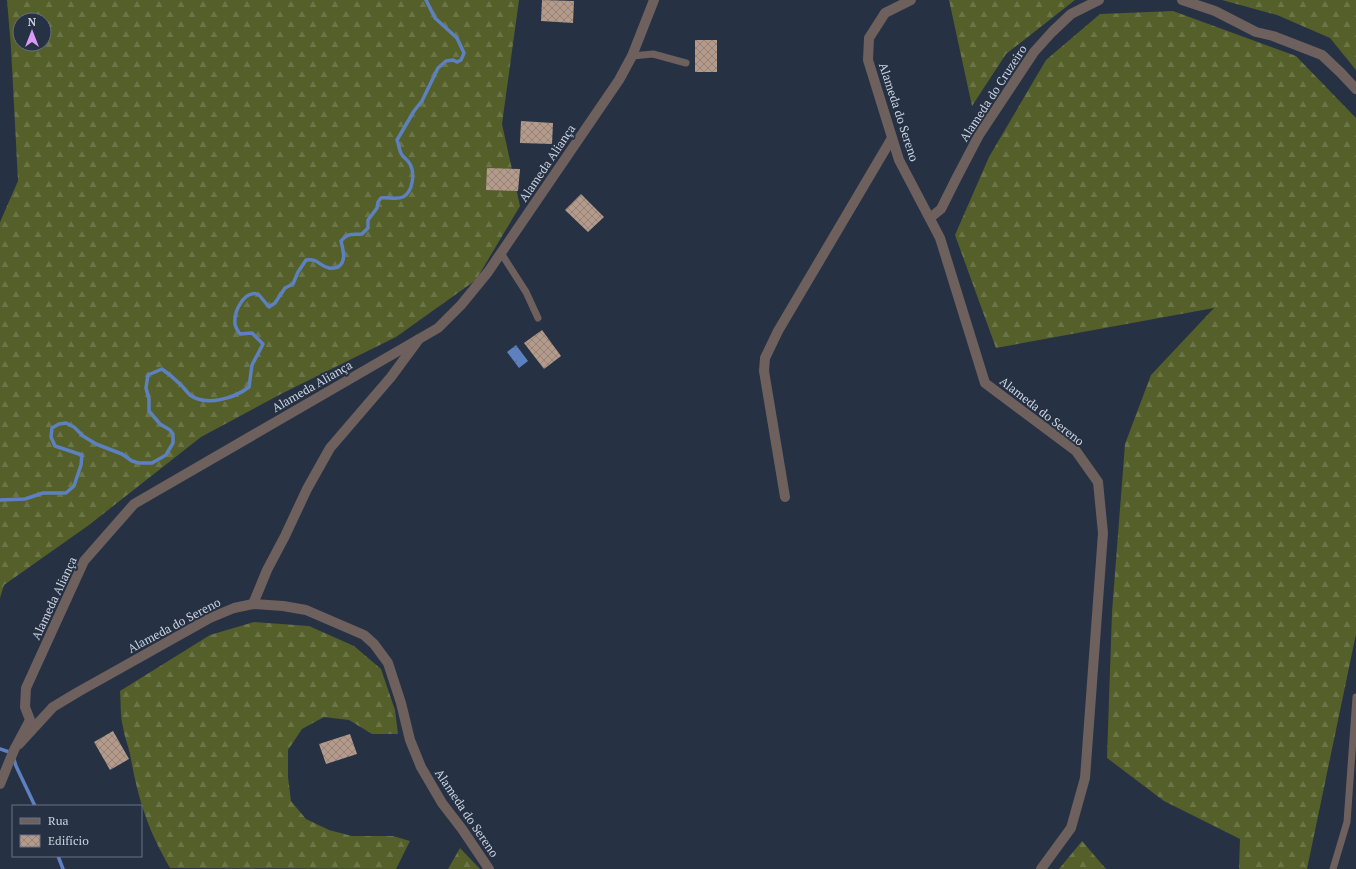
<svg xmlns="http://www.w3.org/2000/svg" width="1356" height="869" font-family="'PT Serif',serif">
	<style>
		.forest { fill: url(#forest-firs); fill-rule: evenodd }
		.water { fill: url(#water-ripples) }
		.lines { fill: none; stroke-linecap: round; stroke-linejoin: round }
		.stream { stroke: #5d81c0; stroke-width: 3.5 }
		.building { fill: url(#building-cross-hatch) }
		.service { stroke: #6d605d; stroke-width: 7 }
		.minor { stroke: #6d605d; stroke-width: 10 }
		.tertiary { stroke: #6d605d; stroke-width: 10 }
		.labels { text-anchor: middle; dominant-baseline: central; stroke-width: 4; stroke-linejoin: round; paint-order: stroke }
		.street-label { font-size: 12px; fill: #cbd3df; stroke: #263144 }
	</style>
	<defs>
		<pattern id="forest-firs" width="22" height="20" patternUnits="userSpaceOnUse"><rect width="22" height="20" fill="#545f2a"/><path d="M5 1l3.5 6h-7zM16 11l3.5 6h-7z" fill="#6b7548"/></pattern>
		<pattern id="water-ripples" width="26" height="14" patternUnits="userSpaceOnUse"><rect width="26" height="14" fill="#5d81c0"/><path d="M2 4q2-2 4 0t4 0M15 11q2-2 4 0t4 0" fill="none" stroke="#526a94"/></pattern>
		<pattern id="building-cross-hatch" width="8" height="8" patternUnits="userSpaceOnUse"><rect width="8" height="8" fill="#b39a8a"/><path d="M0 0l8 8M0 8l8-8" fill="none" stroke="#968378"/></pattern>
	</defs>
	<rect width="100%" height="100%" fill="#263144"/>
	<g class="forest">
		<path d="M7,0H519L502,124L520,206L476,280L396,337L281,394L201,437L89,525L4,585L0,598V222L18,181L11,48ZM20,20H44V44H20Z"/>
		<path d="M949,0H1075L1006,54L972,106Z"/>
		<path d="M1222,0H1356V70L1330,38L1277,15Z"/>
		<path d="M1173,11L1296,56L1356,118V634L1307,869H1239L1240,839L1164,801L1107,758L1112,612L1125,444L1151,375L1214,308L996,348L955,235L989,157L1046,60L1100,14Z"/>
		<path d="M254,622L309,626L354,646L381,669L395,710L398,734H372L349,720L324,717L302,729L288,750V777L291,801L306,819L329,830L352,836H393L410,841L396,869L170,868C147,828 138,799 130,754C128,745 124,736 123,727C120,715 121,703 120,691L210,635Z"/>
		<path d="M1082,841L1106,869H1059Z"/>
		<path d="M460,848L480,869H448Z"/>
	</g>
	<path class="water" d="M516,345L528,361L519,368L507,352Z"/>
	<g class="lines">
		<g class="stream">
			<path d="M0,500L25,499L43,493H66L74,486L81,465L82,455L55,446L51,437L52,428L59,424L66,423L74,427L83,436L96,444L122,454L132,461L139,463H152L166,455L173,443V434L170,430L160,424L149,411V399L146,388L148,375L162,369C169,374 175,379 181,385C184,388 187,392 190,395C206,407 235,398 249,387L252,365L263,344L252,333L240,334C236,329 234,325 235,319C235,311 243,295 252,294C254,293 257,294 259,295L269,307L275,303L285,288L293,284L298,272L306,260C318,258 319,266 329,268C333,269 335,268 338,267C347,261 343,250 341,241C348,232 353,235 362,234L368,228V220L377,208L378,202L381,198C388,197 396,200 403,197C413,192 415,173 410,164C408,160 404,158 402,155C399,151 399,144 397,140L414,111L422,101L438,68L446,61L453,60L457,62L461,60L464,53L457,38L435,18L426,0"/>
			<path d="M0,749L12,753L16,766L35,806"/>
			<path d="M58,856L63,869"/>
		</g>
	</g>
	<g class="building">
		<path d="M542,0L574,1L573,23L541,21Z"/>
		<rect x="695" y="40" width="22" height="32"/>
		<path d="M521,121L553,123L552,144L520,143Z"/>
		<path d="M487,168L520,169L518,191L486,190Z"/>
		<path d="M581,194L604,217L588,232L565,210Z"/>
		<path d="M542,330L561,356L544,369L524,343Z"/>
		<path d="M113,731L129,759L110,770L94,742Z"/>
		<path d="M350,734L357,754L326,764L319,744Z"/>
	</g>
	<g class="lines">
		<g class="service">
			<path d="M632,56L653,54L686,63"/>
			<path d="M501,253L526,292L538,318"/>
			<path d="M1333,869L1347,822L1356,697"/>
		</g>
		<g class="minor">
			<path d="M911,0L885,13L869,38L868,60L899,160L940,238L985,383L1076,451L1098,482L1103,533L1085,778L1071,828L1041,869"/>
			<path d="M1182,0L1215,11L1256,32L1273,36L1322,55L1341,73L1356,89"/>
			<path d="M930,218L941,209L956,179L979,135L1034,52L1052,32L1071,14L1099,0"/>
			<path d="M785,497L764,371L765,358L778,331L892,138"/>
			<path d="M253,604L267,570L285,536L307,489L330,448L391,377L419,339"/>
			<path d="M19,744L53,707L78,692L210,618L234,608L253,604L283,606L306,610L364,635L374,644L388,663L401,703L410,740L421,767L442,803L462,829L489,869"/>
		</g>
		<path class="tertiary" d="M0,784L14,750L30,720L25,707L26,688L84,561L134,504L438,328L461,305L488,272L619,80L632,56L654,0"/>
	</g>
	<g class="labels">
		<g class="street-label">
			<text transform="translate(993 93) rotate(-57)">Alameda do Cruzeiro</text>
			<text transform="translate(899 112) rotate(72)">Alameda do Sereno</text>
			<text transform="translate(547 163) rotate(-56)">Alameda Aliança</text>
			<text transform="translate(312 386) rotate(-30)">Alameda Aliança</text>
			<text transform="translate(1042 411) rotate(38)">Alameda do Sereno</text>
			<text transform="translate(54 598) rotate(-65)">Alameda Aliança</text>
			<text transform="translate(174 625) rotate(-28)">Alameda do Sereno</text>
			<text transform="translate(467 813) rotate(56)">Alameda do Sereno</text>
		</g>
	</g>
	<rect x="12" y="805" width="130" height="52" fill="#263144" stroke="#687282"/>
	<rect x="20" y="818" width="20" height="6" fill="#6d605d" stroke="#687282"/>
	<text x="48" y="825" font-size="12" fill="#cbd3df">Rua</text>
	<rect x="20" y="835" width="20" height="12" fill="url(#building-cross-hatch)" stroke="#687282"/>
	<text x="48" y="845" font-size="12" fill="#cbd3df">Edifício</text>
	<g transform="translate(32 32)"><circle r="19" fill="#263144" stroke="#687282"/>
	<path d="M0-3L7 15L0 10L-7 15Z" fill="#da9af6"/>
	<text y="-6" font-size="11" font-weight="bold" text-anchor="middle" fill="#cbd3df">N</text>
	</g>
</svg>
